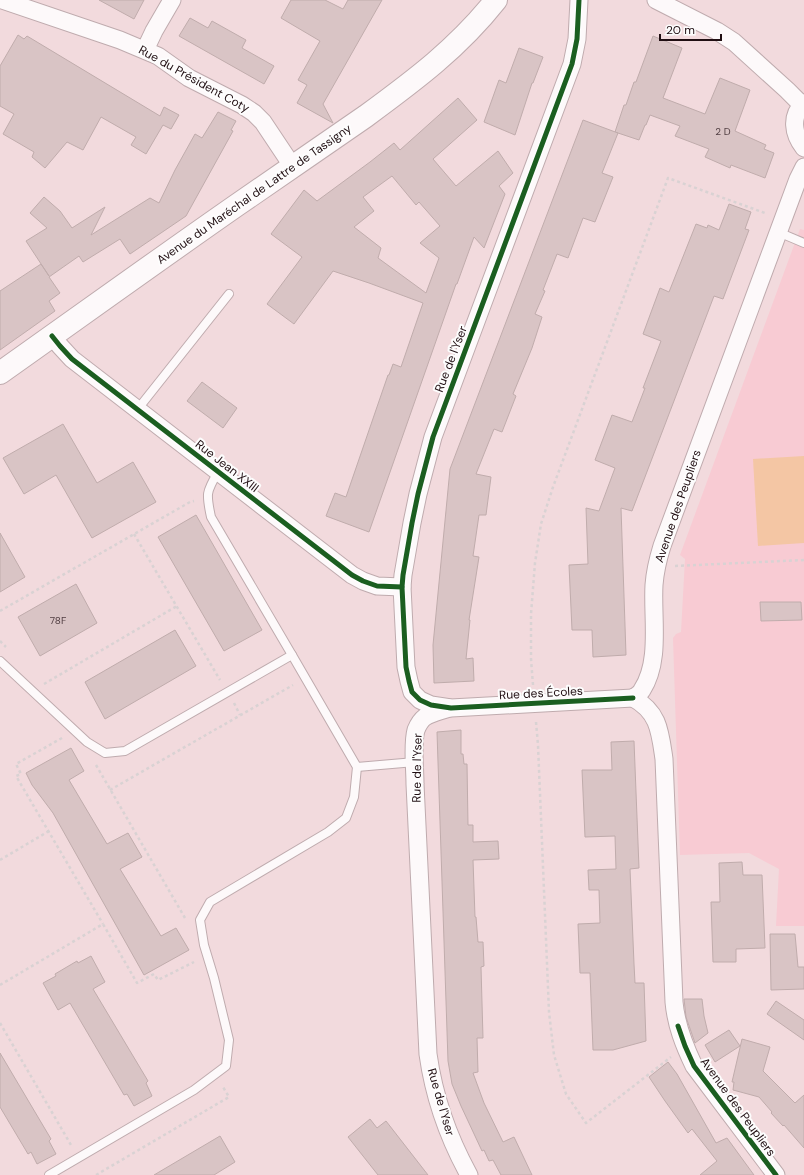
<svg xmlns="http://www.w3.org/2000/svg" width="804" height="1175" font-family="'DM Sans',sans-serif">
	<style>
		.built { fill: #f8cbd3 }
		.green { fill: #f4c6a4 }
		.building { fill: #d9c4c5; stroke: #c0acac; fill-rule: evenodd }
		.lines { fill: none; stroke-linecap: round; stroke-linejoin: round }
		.service-casing { stroke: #bfabae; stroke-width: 10 }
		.minor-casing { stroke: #bfabae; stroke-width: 19 }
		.secondary-casing { stroke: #bfabae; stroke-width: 24 }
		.path { stroke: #d9d2d3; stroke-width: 2.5; stroke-dasharray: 3 3; stroke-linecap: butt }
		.service { stroke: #fdf9fa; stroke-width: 8 }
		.minor { stroke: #fdf9fa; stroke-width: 17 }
		.secondary { stroke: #fdf9fa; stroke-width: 22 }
		.cycleway-casing { stroke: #fdfdfd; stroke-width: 8 }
		.cycleway { stroke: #1b5e20; stroke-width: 5 }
		.labels { text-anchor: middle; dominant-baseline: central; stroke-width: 4; stroke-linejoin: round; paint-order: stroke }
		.number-label { font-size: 10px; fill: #513e42 }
		.street-label { font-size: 12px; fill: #200e12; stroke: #fdfdfd }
	</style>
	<rect width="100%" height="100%" fill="#f2dadd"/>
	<path class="built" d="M800,229L804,230V926H776L779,869L749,853L680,855L673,638L676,634L681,632L685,559L680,555Z"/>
	<path class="green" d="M804,456V543L758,546L753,459Z"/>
	<g class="building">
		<path d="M99,0H144L134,19Z"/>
		<path d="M291,0H325L343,9L348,0H382L323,104L333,123L297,103L307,85L298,80L320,41L281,18Z"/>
		<path d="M190,18L208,28L212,21L246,40L242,48L274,66L264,84L179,36Z"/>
		<path d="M18,35L24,39L27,36L160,116L164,107L179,115L171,129L163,125L146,154L131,145L136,137L101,117L83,150L67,142L45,168L32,157L34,152L3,134L14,114L0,106V66Z"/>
		<path d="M653,36L682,48L663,98L705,114L720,78L750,90L735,131L766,145L764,149L774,153L765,178L731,165L730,168L705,157L709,149L675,136L680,126L650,115L646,125H645L639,140L615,132L624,105H626L634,82H636Z"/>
		<path d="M519,48L543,57L533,83H532L515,135L484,122L499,80L506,83Z"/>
		<path d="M458,98L477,120L433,159L456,186L498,151L513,173L499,186L505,194L484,248L474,237L457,284H456L369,532L326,516L335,493L346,497L388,375H389L393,364L401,367L423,303L369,283L333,271L294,324L267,304L302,257L271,234L304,190L317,201L370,162L394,143L400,150ZM392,176L416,205L419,202L440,226L420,243L439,258L426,293L378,258L381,248L354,227L374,211L363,197Z"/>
		<path d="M218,112L236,121L231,130L233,131L186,216L130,254L120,239L83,262L79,256L49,277L60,293L49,301L55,311L0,350V291L41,264L49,276L26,241L47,228L30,213L44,197L60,211L72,228L105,207L91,235L150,198L159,203L175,170L195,134L202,138Z"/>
		<path d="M583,120L618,133L602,173L613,177L595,222L583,218L568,258L557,254L543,290L545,291L535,314L542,317L532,348L513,394L516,396L502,432L494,429L476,474L491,477L486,515H479L473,556L479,557L469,620H470L466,659L473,658L474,681L434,683L433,645L450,469Z"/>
		<path d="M729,204L751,212L745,229L749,230L723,299L714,296L632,511L621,508L626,655L593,657L592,630H572L569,565L588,564L586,508L599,511L615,468L595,460L612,415L632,422L645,388H643L661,341L643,334L660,288L669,292L696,224L707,228L708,225L719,230Z"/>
		<path d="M202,382L237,408L223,428L187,401Z"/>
		<path d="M63,424L97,483L133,462L156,502L92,538L56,475L24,494L3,458Z"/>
		<path d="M196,515L262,630L224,651L158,537Z"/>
		<path d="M0,533L25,577L0,592Z"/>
		<path d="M76,584L97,623L40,656L18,617Z"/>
		<path d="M760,602H801L802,620L761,621Z"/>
		<path d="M175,630L196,666L105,719L85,682Z"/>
		<path d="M461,730V754H463L464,764H467L468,825H473V842L498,841L499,859L473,860L475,917H476L478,942H483L484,966L481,967L483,1038H477L478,1072L473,1073L484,1103L503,1142L514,1137L532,1175H501L493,1160L489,1161L484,1150L482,1151L461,1106L452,1084L448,1061L437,732Z"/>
		<path d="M634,741L639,868L630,869L634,964L635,983H644L646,1041L613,1050H593L590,973H580L578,924L600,923L599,890H589L588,870L616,869L615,836L585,837L582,770H612L611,742Z"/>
		<path d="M71,748L84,771L69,780L107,844L128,833L142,857L120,869L161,936L176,928L189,950L144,975L53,813L32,785L26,773Z"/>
		<path d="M742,862L743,875H762L765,948L736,949V962H713L711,902H720L719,863Z"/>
		<path d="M770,934H795L798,967H804V989L771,990Z"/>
		<path d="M91,956L105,982L93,989L148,1081L146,1083L152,1096L134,1106L127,1094L124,1095L70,1003L58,1010L43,983L56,976L55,974L77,961L78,963Z"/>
		<path d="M684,999H702L704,1016L708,1033L695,1043L686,1017Z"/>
		<path d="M776,1001L804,1020V1040L767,1014Z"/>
		<path d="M729,1030L740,1046L715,1062L705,1045Z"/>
		<path d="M742,1039L770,1047L763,1071L795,1103L804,1095V1148L784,1125L783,1126L771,1113L772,1112L759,1097L733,1090L734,1082H732Z"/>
		<path d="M0,1053L51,1139L49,1141L56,1154L37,1164L31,1152L28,1154L0,1107Z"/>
		<path d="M668,1062L677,1074L716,1143L727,1138L754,1175H700L717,1161L692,1129L688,1133L665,1101L649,1077Z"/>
		<path d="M370,1119L377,1128L386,1121L428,1175H378L348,1137Z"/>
		<path d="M220,1136L235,1162L214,1175H154Z"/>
	</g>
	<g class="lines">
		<g class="service-casing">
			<g id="service">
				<path d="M778,232L804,243"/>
				<path d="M137,410L229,294"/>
				<path d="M218,472C206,492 206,494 211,517L292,655"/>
				<path d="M0,661L87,742L105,753L125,751L292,655L357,767L354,797L346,818L328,832L210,902L200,920L204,945L214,978L229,1040L226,1066L194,1090L49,1175"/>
				<path d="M357,767L415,762"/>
			</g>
		</g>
		<g class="minor-casing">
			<g id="minor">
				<path d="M2,0L120,40L158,56L189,78L242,105L254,113L263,122L293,167"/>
				<path d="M579,0L577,39L572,64L433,437L418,494L412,523L403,575L402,587L406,667L409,681L412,692L420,700L431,705L451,708L633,698"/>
				<path d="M656,0L717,31L734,42L787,90L802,105"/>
				<path d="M145,50L154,31L172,0"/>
				<path d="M804,103C790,116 793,134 804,148"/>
				<path d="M52,336L60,346L72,359L352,575L363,581L377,586L402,587"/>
				<path d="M633,698C636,696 640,694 642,690C661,661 652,618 654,585C655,571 658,559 662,546L798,179L804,167"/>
				<path d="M633,698C659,712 660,732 664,759L674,1002C676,1025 684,1045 694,1066L776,1175"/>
				<path d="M449,708C441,711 432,713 425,717C421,720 418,725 416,730C412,744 415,768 415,784L428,1054C434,1097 448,1137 469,1175"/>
			</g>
		</g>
		<g class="secondary-casing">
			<path id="secondary" d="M0,373C79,317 158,260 237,205C280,175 323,146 366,116C415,80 458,48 496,0"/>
		</g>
		<g class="path">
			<path d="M134,534L220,680"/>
			<path d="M675,566L804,560"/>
			<path d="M0,611L190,502L194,501"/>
			<path d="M0,641L6,647"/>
			<path d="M44,684L177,606"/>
			<path d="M533,685L531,659V614L535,563L541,524L553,487L668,178L765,213"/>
			<path d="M234,703L240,715"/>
			<path d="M536,722L538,745L549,1012L554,1055L566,1094L586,1123L671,1057"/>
			<path d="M62,738L16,764L21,774L16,776L103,924"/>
			<path d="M96,765L185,918"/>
			<path d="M110,790L293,685"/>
			<path d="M0,860L49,831"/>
			<path d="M0,985L103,924L137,983L154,974L158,980L194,962"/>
			<path d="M0,1023L71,1145"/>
			<path d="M96,1175L229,1097L223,1087"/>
		</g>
		<use href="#service" class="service"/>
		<use href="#minor" class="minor"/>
		<use href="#secondary" class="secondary"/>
		<g class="cycleway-casing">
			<g id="cycleway">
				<path d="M579,0L577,39L572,64L433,437L418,494L412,523L403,575L402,587L406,667L409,681L412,692L420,700L431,705L451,708L633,698"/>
				<path d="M52,336L60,346L72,359L352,575L363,581L377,586L402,587"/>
				<path d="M678,1026L685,1046L694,1066L776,1175"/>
			</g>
		</g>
		<use href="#cycleway" class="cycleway"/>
	</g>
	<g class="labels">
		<g class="number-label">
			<text x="723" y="131">2 D</text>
			<text x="58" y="620">78F</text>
		</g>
		<g class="street-label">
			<text transform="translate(194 79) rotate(29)">Rue du Président Coty</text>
			<text transform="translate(254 194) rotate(-35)">Avenue du Maréchal de Lattre de Tassigny</text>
			<text transform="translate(451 359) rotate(-69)">Rue de l'Yser</text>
			<text transform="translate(227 466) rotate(38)">Rue Jean XXIII</text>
			<text transform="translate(678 506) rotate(-71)">Avenue des Peupliers</text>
			<text transform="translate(541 693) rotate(-3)">Rue des Écoles</text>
			<text transform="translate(417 768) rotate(-89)">Rue de l'Yser</text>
			<text transform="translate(441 1102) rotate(74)">Rue de l'Yser</text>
			<text transform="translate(738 1107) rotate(54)">Avenue des Peupliers</text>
		</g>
	</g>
	<path d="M660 34v6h61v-6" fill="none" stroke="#200e12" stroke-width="2"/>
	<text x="666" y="34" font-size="12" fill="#200e12" stroke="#fdfdfd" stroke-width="3" paint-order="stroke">20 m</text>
</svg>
